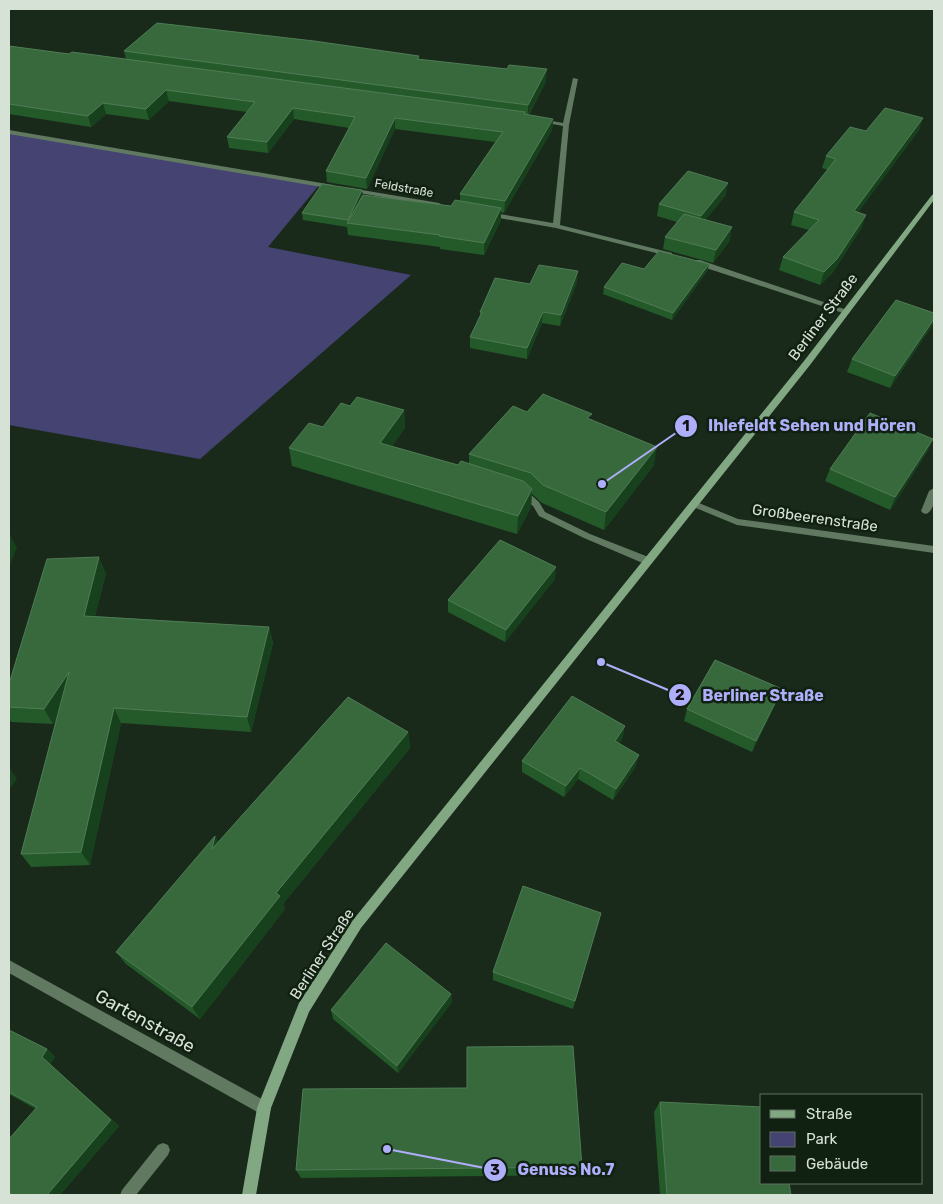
<svg xmlns="http://www.w3.org/2000/svg" width="943" height="1204" font-family="Rubik,sans-serif">
	<style>
		.green { fill: #454372 }
		.lines { fill: none; stroke-linecap: round; stroke-linejoin: round }
		.service { fill: #617861; fill-rule: evenodd }
		.minor { fill: #617861; fill-rule: evenodd }
		.secondary { fill: #82a883; fill-rule: evenodd }
		.wall { fill: #245a2a }
		.shaded-wall { fill: #17411c }
		.building { fill: #37693d; stroke: #507c55 }
		.labels { text-anchor: middle; dominant-baseline: central; stroke-width: 5; stroke-linejoin: round; paint-order: stroke }
		.far-street-label { font-size: 12px; fill: #d7e2d7; stroke: #102011 }
		.street-label { font-size: 15px; fill: #d7e2d7; stroke: #102011 }
		.near-street-label { font-size: 18px; fill: #d7e2d7; stroke: #102011 }
		.leader { fill: none; stroke: #afaefa; stroke-width: 2 }
		.callout-dot { fill: #afaefa; stroke: #102011; stroke-width: 2 }
		.mark-label { font-size: 15px; text-anchor: middle; font-weight: bold; fill: #111 }
		.callout-label { font-size: 16px; text-anchor: middle; font-weight: bold; fill: #afaefa; stroke: #102011; stroke-width: 5; stroke-linejoin: round; paint-order: stroke }
	</style>
	<rect width="100%" height="100%" fill="#192a1a"/>
	<path class="green" d="M9,132L320,184L268,247L411,275L200,459L9,425Z"/>
	<g class="lines">
		<g class="service">
			<path d="M934,488C935,497 935,510 926,514L923,513L921,511L929,491Z"/>
			<path d="M521,490L529,493L539,502L545,512L590,534L651,558L653,561L651,564H645L584,538L539,516L533,506L516,493L518,491Z"/>
		</g>
		<g class="minor">
			<path d="M573,78L578,79L569,125L560,225L672,253V257L556,228L488,216L485,214L488,212L553,223L563,126L537,121L540,119L563,123Z"/>
			<path d="M9,130L333,185L336,187L333,189L9,134Z"/>
			<path d="M350,188L439,203L442,205L439,207L348,191V189Z"/>
			<path d="M694,260H700L850,311L849,313H843L694,264Z"/>
			<path d="M694,501L738,519L934,546V553L737,525L691,506L689,504L691,502Z"/>
			<path d="M9,960L269,1103L271,1108L269,1113L264,1115L259,1113L9,973Z"/>
			<path d="M163,1143L168,1145L170,1150L168,1155L136,1195H120L122,1190L158,1145Z"/>
		</g>
		<path class="secondary" d="M934,194V200L810,365L361,928L309,1012L271,1108L256,1195H242L257,1108L299,1003L353,920L804,361L932,195Z"/>
	</g>
	<g class="wall">
		<path d="M9,46L69,54L126,59L124,51L419,56V59L546,81L529,115L553,119L552,130L504,213L501,212V220L484,255L440,249V247L348,235L347,227L303,220L302,213L363,196L451,206L460,201V194L495,142L395,129L367,189L327,182L326,171L349,128L294,119L268,153L229,148L227,137L247,112L169,101L149,120L106,114L91,127L9,114Z"/>
		<path d="M919,130L858,212L862,227L833,272L820,285L779,270L783,257L809,230L791,225L794,212L828,170L822,168L826,156L866,131Z"/>
		<path d="M726,195L705,220L730,240L713,263L663,249L665,237L677,222L657,216L659,204Z"/>
		<path d="M709,264L707,271L672,320L603,294L604,287L644,269Z"/>
		<path d="M577,282L560,326L542,323L527,359L470,348V337L480,317V312L530,284Z"/>
		<path d="M932,326L890,388L847,372L852,359Z"/>
		<path d="M350,406L404,410L405,428L392,446L458,465L469,464V454L527,412L591,420L654,465L604,530L542,503L532,494L531,507L517,534L292,466L289,448L323,427Z"/>
		<path d="M933,439L927,452L890,510L825,481L830,469Z"/>
		<path d="M106,573L95,616L269,627L273,643L251,732L121,723L90,865L31,867L21,854L57,718L53,724L11,722L9,718V684Z"/>
		<path d="M555,579L505,642L448,612V600Z"/>
		<path d="M777,701L752,752L684,721L687,709Z"/>
		<path d="M408,732L410,748L283,904L285,909L200,1019L126,964L116,952L215,836L218,842Z"/>
		<path d="M623,737L619,743L636,766L613,800L578,779L564,797L522,772V761Z"/>
		<path d="M601,913L573,1009L493,980V972Z"/>
		<path d="M451,994L452,1002L398,1073L333,1019L331,1010Z"/>
		<path d="M9,1030L47,1049L55,1057L50,1064L119,1126L60,1195H12L36,1109L9,1094Z"/>
		<path d="M660,1102L791,1195H660L654,1112Z"/>
		<path d="M582,1167L578,1175L301,1178L296,1170Z"/>
	</g>
	<g class="shaded-wall">
		<path d="M547,69L546,81L528,116V105Z"/>
		<path d="M166,90L169,101L149,120L146,109Z"/>
		<path d="M103,103L106,114L91,127L88,116Z"/>
		<path d="M293,108L294,119L268,153L267,142Z"/>
		<path d="M395,118V129L367,189L366,178Z"/>
		<path d="M923,118L919,130L850,223L854,211Z"/>
		<path d="M553,119L552,130L504,213L505,201Z"/>
		<path d="M728,183L726,195L698,228L701,216Z"/>
		<path d="M362,190L363,197L348,220Z"/>
		<path d="M501,208V220L484,255V243Z"/>
		<path d="M866,215L862,227L833,272L820,285L824,272Z"/>
		<path d="M732,227L730,240L713,263L716,250Z"/>
		<path d="M709,264L707,271L672,320L673,313Z"/>
		<path d="M578,271L577,282L560,326L561,315Z"/>
		<path d="M543,312L542,323L527,359V348Z"/>
		<path d="M934,319V322L932,326L890,388L895,376Z"/>
		<path d="M404,410L405,428L382,461L380,443Z"/>
		<path d="M933,439L927,452L890,510L895,497Z"/>
		<path d="M657,447L654,465L604,530L606,512Z"/>
		<path d="M532,489L531,507L517,534L518,516Z"/>
		<path d="M9,533L17,548L9,566Z"/>
		<path d="M99,557L106,573L91,632L84,616Z"/>
		<path d="M556,567L555,579L505,642L506,630Z"/>
		<path d="M269,627L273,643L251,732L247,717Z"/>
		<path d="M69,672L77,687L53,724L44,709Z"/>
		<path d="M782,689L777,701L752,752L756,741Z"/>
		<path d="M114,708L121,723L90,865L81,852Z"/>
		<path d="M625,726L623,737L612,752L615,741Z"/>
		<path d="M408,732L410,748L283,904L285,909L200,1019L192,1007L276,893Z"/>
		<path d="M639,755L636,766L613,800L616,789Z"/>
		<path d="M9,767L17,779L9,790Z"/>
		<path d="M580,768L578,779L564,797L566,786Z"/>
		<path d="M215,836L222,851L212,849Z"/>
		<path d="M451,994L452,1002L398,1073L397,1066Z"/>
		<path d="M47,1049L55,1057L50,1064L119,1126L60,1195H47L42,1057Z"/>
	</g>
	<g class="building">
		<path d="M157,23L314,41L419,56L417,59L507,69L509,65L547,69L528,105L124,51Z"/>
		<path d="M9,46L69,54L72,52L525,112L524,114L553,119L505,201L460,194L503,132L395,118L366,178L326,171L355,117L293,108L267,142L227,137L255,102L166,90L146,109L103,103L88,116L9,104Z"/>
		<path d="M885,108L923,118L854,211L866,215L837,259L824,272L783,257L819,220L794,212L836,159L826,156L850,127L866,131Z"/>
		<path d="M688,171L728,183L701,216L659,204Z"/>
		<path d="M322,184L362,190L348,220L302,213Z"/>
		<path d="M363,195L451,206L455,200L501,208L484,243L439,236L440,235L347,223Z"/>
		<path d="M684,214L732,227L716,250L665,237Z"/>
		<path d="M659,251L709,264L673,313L604,287L622,263L644,269Z"/>
		<path d="M539,265L578,271L561,315L543,312L527,348L470,337L482,312H480L495,278L530,284Z"/>
		<path d="M896,300L934,313V319L895,376L852,359Z"/>
		<path d="M543,394L592,414L587,418L657,447L606,512L543,485L531,473L469,454L513,406L527,412Z"/>
		<path d="M357,397L404,410L380,443L458,465L461,461L523,481L532,489L518,516L289,448L309,423L323,427L341,403L350,406Z"/>
		<path d="M870,413L933,439L895,497L830,469Z"/>
		<path d="M500,540L556,567L506,630L448,600Z"/>
		<path d="M99,557L84,616L269,627L247,717L114,708L81,852L21,854L69,672L44,709L9,707V684L47,559Z"/>
		<path d="M715,660L782,689L756,741L687,709Z"/>
		<path d="M572,696L625,726L615,741L639,755L616,789L580,768L566,786L522,761Z"/>
		<path d="M348,697L408,732L276,893L280,896L192,1007L116,952L215,836L212,849Z"/>
		<path d="M523,886L601,913L575,1001L493,972Z"/>
		<path d="M386,943L451,994L397,1066L331,1010Z"/>
		<path d="M9,1030L47,1049L42,1057L111,1120L47,1195H12L9,1192V1139L37,1107L9,1092Z"/>
		<path d="M573,1046L582,1167L296,1170L303,1089L467,1088V1047Z"/>
		<path d="M660,1102L762,1107V1183H789L791,1195H667Z"/>
	</g>
	<g class="labels">
		<g class="far-street-label">
			<text transform="translate(404 188) rotate(10)">Feldstraße</text>
		</g>
		<g class="street-label">
			<text transform="translate(823 317) rotate(-53)">Berliner Straße</text>
			<text transform="translate(815 518) rotate(8)">Großbeerenstraße</text>
			<text transform="translate(322 954) rotate(-57)">Berliner Straße</text>
		</g>
		<g class="near-street-label">
			<text transform="translate(145 1021) rotate(29)">Gartenstraße</text>
		</g>
	</g>
	<path class="leader" d="M602 484L686 426M601 662L680 695M387 1149L495 1170"/>
	<g class="callout-dot">
		<circle cx="602" cy="484" r="5"/>
		<circle cx="601" cy="662" r="5"/>
		<circle cx="387" cy="1149" r="5"/>
		<circle cx="686" cy="426" r="12"/>
		<circle cx="680" cy="695" r="12"/>
		<circle cx="495" cy="1170" r="12"/>
	</g>
	<g class="mark-label">
		<text x="686" y="431">1</text>
		<text x="680" y="700">2</text>
		<text x="495" y="1175">3</text>
	</g>
	<g class="callout-label">
		<text x="812" y="431">Ihlefeldt Sehen und Hören</text>
		<text x="763" y="701">Berliner Straße</text>
		<text x="566" y="1175">Genuss No.7</text>
	</g>
	<rect width="943" height="1204" fill="none" stroke="#d7e2d7" stroke-width="20"/>
	<rect x="760" y="1094" width="162" height="90" fill="#102011" stroke="#606e60"/>
	<rect x="770" y="1110" width="25" height="8" fill="#82a883" stroke="#606e60"/>
	<text x="806" y="1119" font-size="15" fill="#d7e2d7">Straße</text>
	<rect x="770" y="1132" width="25" height="15" fill="#454372" stroke="#606e60"/>
	<text x="806" y="1144" font-size="15" fill="#d7e2d7">Park</text>
	<rect x="770" y="1156" width="25" height="15" fill="#37693d" stroke="#606e60"/>
	<text x="806" y="1169" font-size="15" fill="#d7e2d7">Gebäude</text>
</svg>
